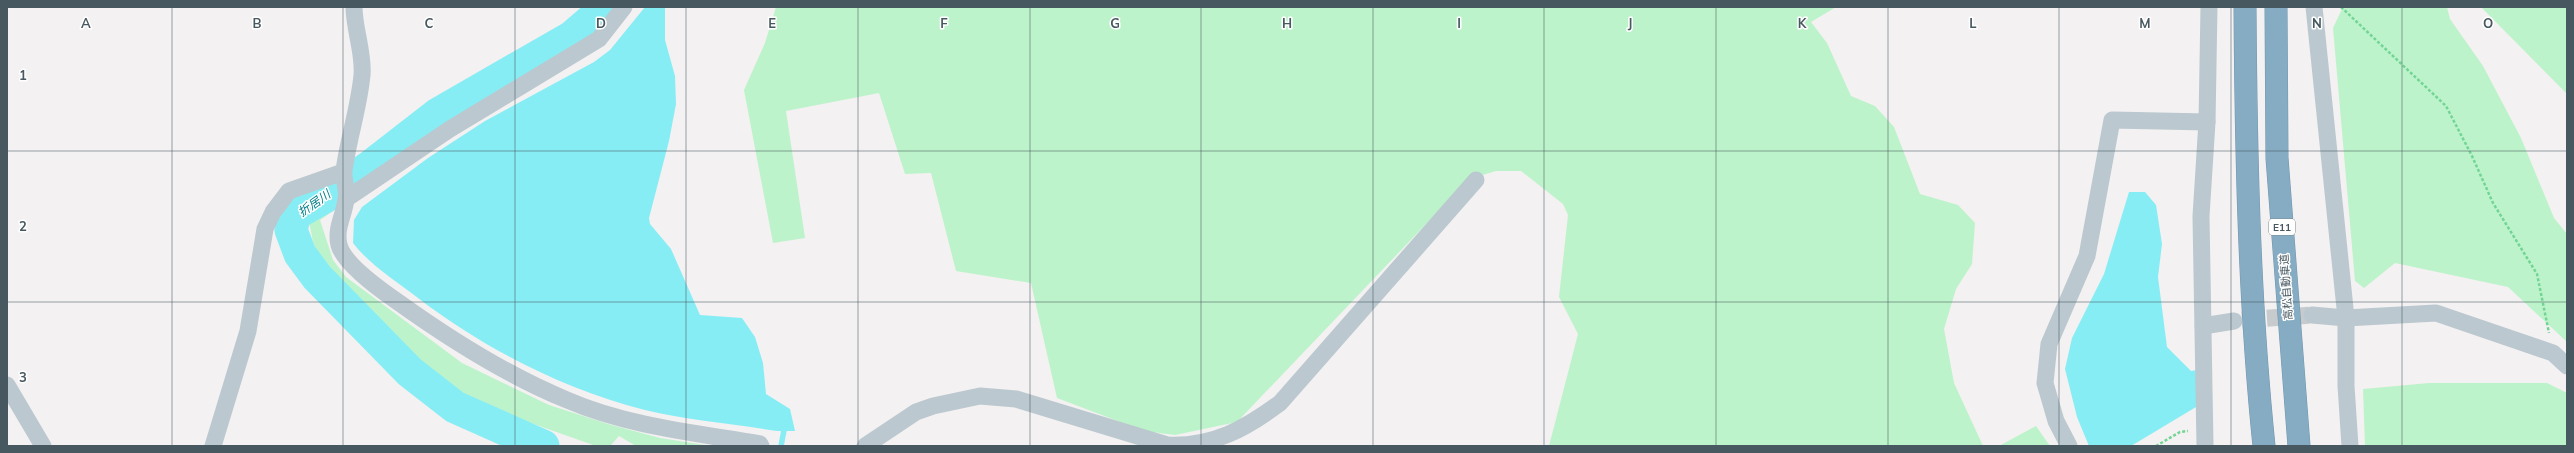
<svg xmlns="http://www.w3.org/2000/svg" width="2574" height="453" font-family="Mulish,'Noto Sans JP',sans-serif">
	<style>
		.green { fill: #bdf3ca }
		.water { fill: #87edf4 }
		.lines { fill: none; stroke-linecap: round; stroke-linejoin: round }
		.stream { stroke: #87edf4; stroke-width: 5.5 }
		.river { stroke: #87edf4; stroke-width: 33 }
		.minor-tunnel { stroke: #c8cbcd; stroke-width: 17; stroke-dasharray: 17 8; stroke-linecap: butt }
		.motorway-casing { stroke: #7097af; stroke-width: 23 }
		.path { stroke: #72d595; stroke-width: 2.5; stroke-dasharray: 3 2; stroke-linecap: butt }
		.minor { stroke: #bbc8cf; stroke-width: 17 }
		.motorway { stroke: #85acc3; stroke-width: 22 }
		.grid { fill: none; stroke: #475860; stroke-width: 1; stroke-opacity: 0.55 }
		.labels { text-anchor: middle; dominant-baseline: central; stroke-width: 3; stroke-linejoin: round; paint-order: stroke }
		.shield { fill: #fff; stroke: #7e8a90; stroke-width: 1 }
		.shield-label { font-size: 10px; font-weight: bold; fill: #475860 }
		.street-label { font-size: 11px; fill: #475860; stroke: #fff }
		.water-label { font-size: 12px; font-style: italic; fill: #057f87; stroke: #fff }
		.grid-label { font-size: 13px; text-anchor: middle; font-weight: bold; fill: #475860; stroke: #fff; stroke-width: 3; stroke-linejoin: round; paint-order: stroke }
	</style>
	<rect width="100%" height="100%" fill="#f3f1f1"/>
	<g class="green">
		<path d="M776,7H1836L1811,22L1827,43L1851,96L1875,106L1894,127L1920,194L1958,205L1975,223L1972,264L1956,289L1944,329L1954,383L1983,446H1549L1578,334L1559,297L1568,215L1563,204L1521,171H1496L1469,179L1237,422L1175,435L1144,431L1057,398L1031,283L956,271L931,173L905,174L879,93L786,111L805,238L773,243L744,90L765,43Z"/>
		<path d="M2343,7H2447L2450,19L2483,66L2521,138L2554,218L2567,234V342L2508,287L2395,263L2364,288L2355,281L2333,28Z"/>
		<path d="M2481,7H2567V94Z"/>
		<path d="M323,206L333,211L320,220L333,260L346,277L462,363L549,405L608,424L660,438L711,446H636L619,436L610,446H596L528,422L455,390L424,368L323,265L313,242L308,216Z"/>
		<path d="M2429,383H2547L2567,393V446H2365L2363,389Z"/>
		<path d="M2036,426L2050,446H1999Z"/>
	</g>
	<g class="water">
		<path d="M645,7H665V40L675,76L676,104L669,141L649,218L650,224L671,249L700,315L742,318L755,337L763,363L766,394L790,409L795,431H777C734,424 687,420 645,410C563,389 485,349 418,298C396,281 370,265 353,243L354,220L362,207L428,158L485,121L594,62L610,50Z"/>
		<path d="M2129,192H2145L2156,205L2162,244L2158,277L2167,347L2191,371L2197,370L2196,407L2131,446H2089L2077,417L2065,369L2072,338L2104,274Z"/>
	</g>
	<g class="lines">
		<path class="stream" d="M781,446L785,425"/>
		<path class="river" d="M543,446L455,407L410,372L317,277L300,254L291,230L295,214L335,191L371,166L438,114L572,37L607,7"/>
		<path class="minor-tunnel" d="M2242,320L2312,315"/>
		<g class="motorway-casing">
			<g id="motorway">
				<path d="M2245,7C2246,154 2249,300 2264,446"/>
				<path d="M2276,7L2277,158L2299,446"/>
			</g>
		</g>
		<g class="path">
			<path d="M2341,7L2446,106L2472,156L2493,203L2537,274L2549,333"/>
			<path d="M2156,446L2180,432L2188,431"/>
		</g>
		<g class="minor">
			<path d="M354,7C354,29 364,53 362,75C359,108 348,139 344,171C343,180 348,190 346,199C344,216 335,228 339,245C344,264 382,291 398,302C451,340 506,375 567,400C627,426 696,433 760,444L761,446"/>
			<path d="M2314,7L2346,318V386L2350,446"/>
			<path d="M346,199L450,129L599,39L624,7"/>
			<path d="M2312,315L2346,318L2436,313L2553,353L2567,366"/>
			<path d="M2203,326L2234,321"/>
			<path d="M7,385L43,446"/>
			<path d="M213,446L248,331L265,229L273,212L289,191L343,172"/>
			<path d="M865,446L916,412L933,406L980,396L1016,399L1167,445C1213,447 1245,429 1280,403L1476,180"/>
			<path d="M2069,446L2056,421L2045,383L2049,344L2087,256L2112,120L2207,122"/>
			<path d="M2205,446L2201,216L2207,122L2209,7"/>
		</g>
		<use href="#motorway" class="motorway"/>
	</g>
	<path class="grid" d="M172,7V446M343,7V446M515,7V446M686,7V446M858,7V446M1030,7V446M1201,7V446M1373,7V446M1544,7V446M1716,7V446M1888,7V446M2059,7V446M2231,7V446M2402,7V446M7,151H2567M7,302H2567"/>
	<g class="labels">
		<rect class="shield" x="2269" y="219" width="26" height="16" rx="3"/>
		<g class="shield-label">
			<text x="2282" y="227">E11</text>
		</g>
		<g class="street-label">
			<text transform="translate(2286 287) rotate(-94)">高松自動車道</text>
		</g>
		<g class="water-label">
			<text transform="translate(314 203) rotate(-35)">折居川</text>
		</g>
	</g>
	<g class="grid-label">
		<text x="86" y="28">A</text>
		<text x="257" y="28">B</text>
		<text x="429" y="28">C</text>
		<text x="601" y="28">D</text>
		<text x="772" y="28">E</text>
		<text x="944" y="28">F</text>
		<text x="1115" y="28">G</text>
		<text x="1287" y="28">H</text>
		<text x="1459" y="28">I</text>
		<text x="1630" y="28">J</text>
		<text x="1802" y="28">K</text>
		<text x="1973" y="28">L</text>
		<text x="2145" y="28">M</text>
		<text x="2317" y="28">N</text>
		<text x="2488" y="28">O</text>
		<text x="23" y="80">1</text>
		<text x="23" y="231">2</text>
		<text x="23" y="382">3</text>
	</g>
	<rect width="2574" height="453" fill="none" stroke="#475860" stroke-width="16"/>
</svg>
